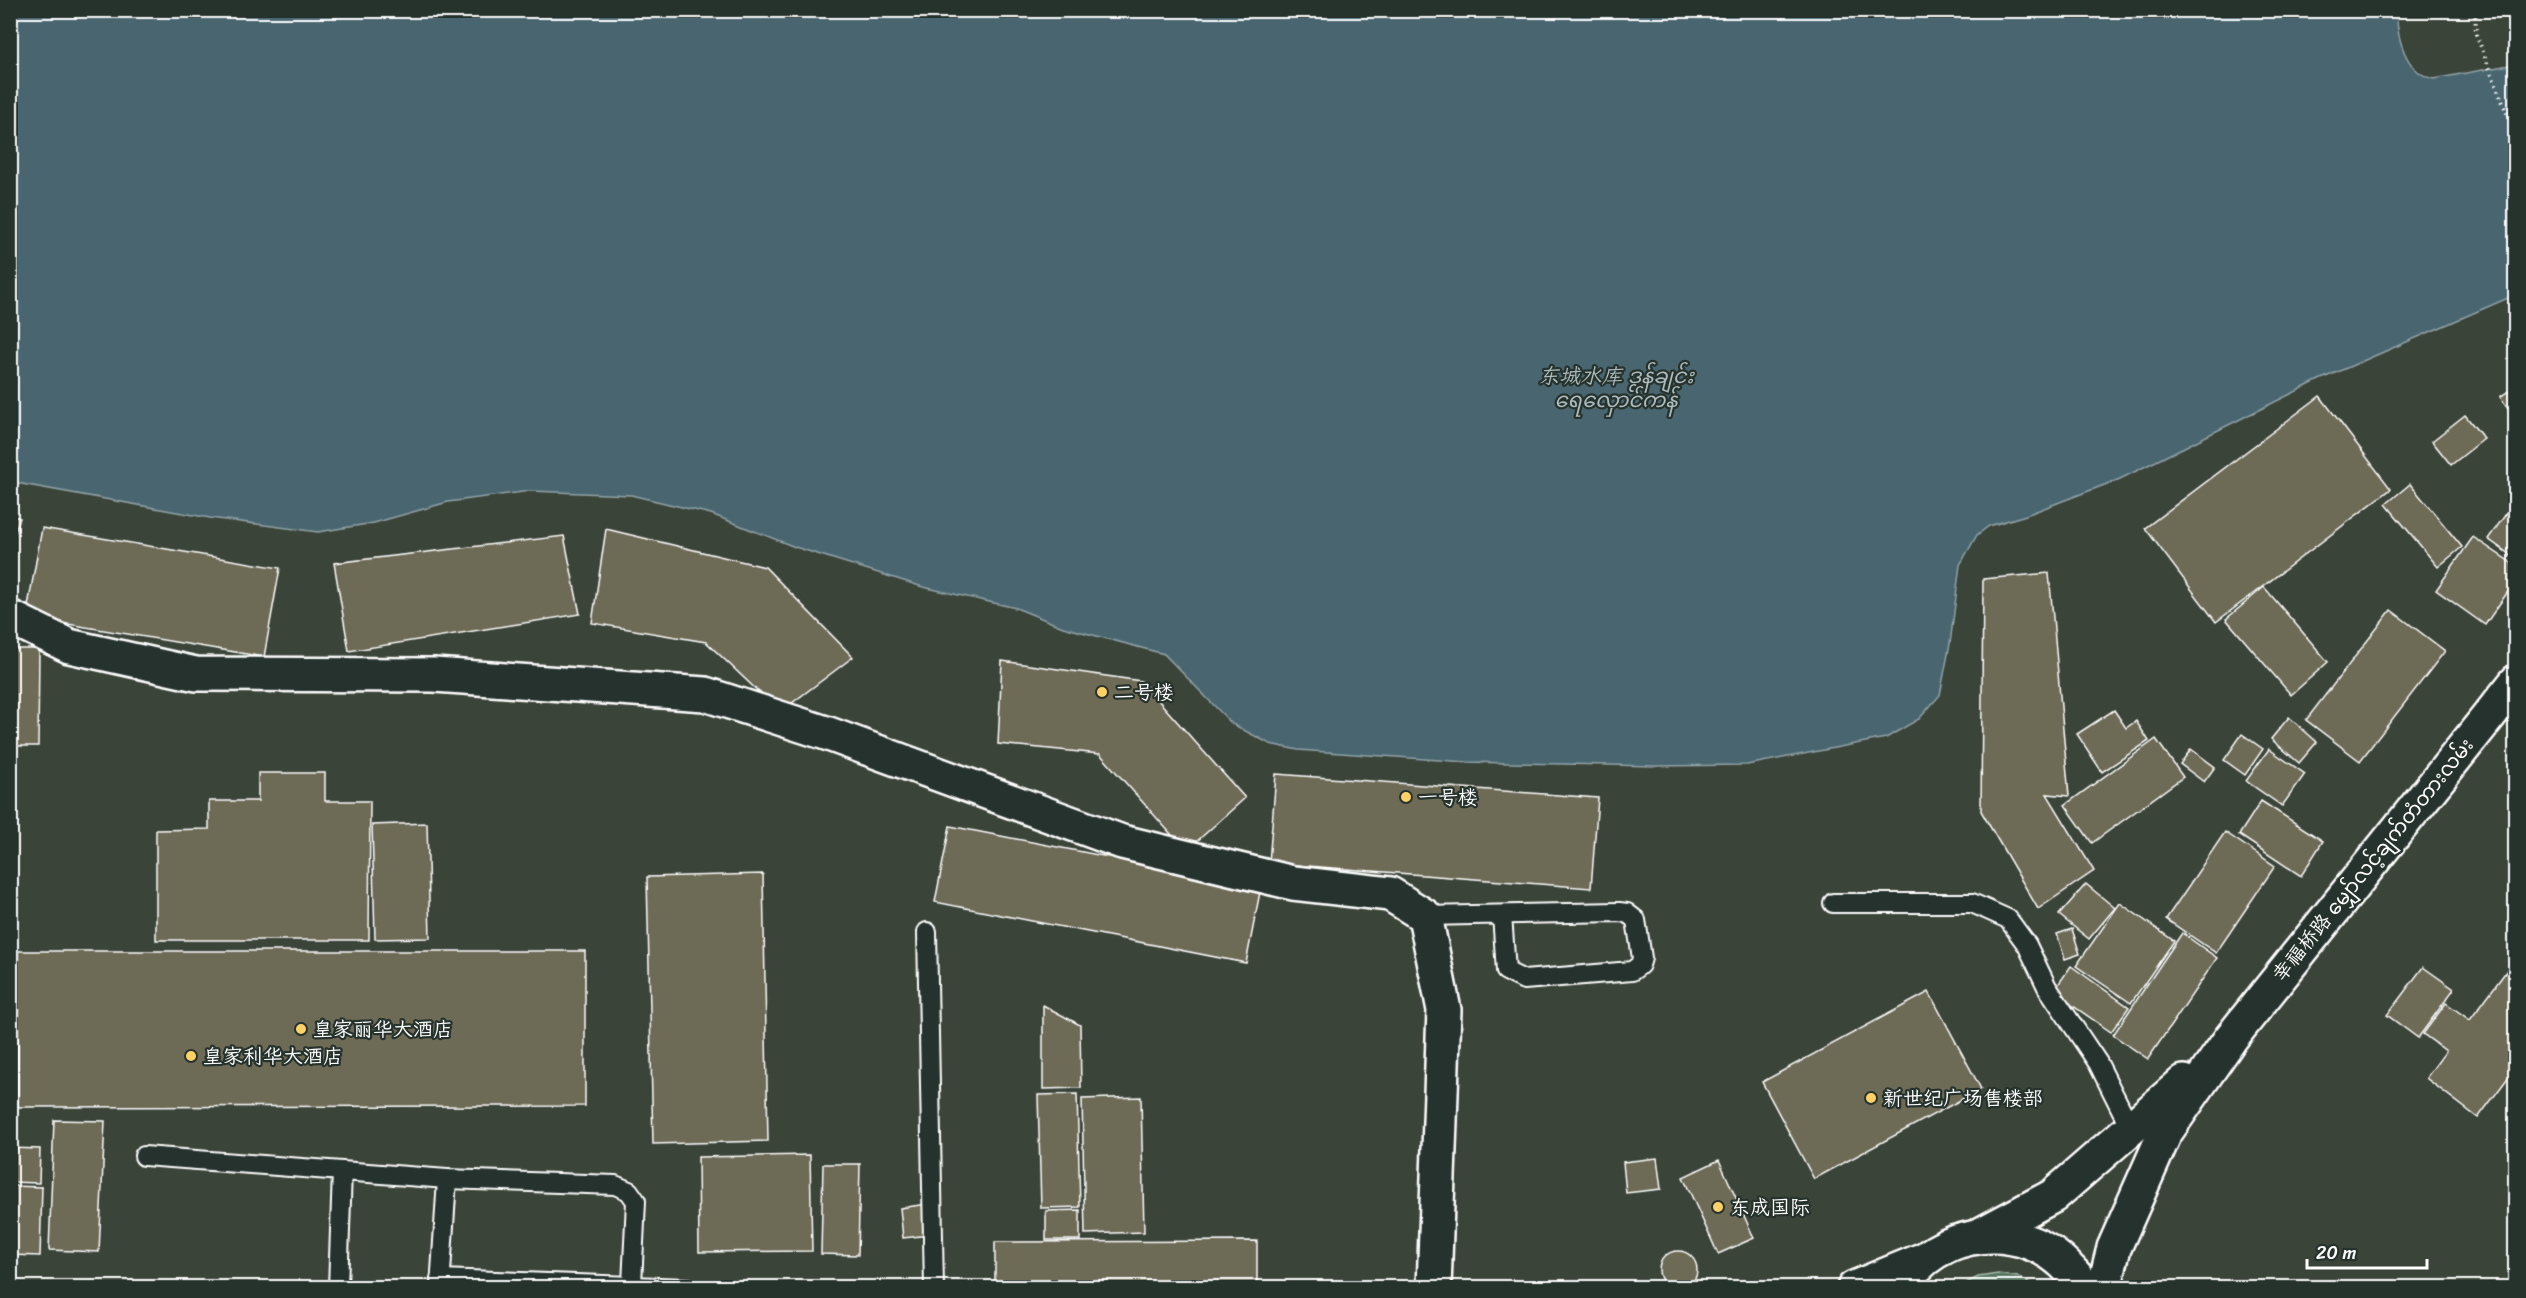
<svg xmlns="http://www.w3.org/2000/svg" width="2526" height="1298" font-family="Sriracha,'LXGW WenKai TC','Noto Sans Myanmar',sans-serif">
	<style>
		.green { fill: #55755e; stroke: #aabaae; stroke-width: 1.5 }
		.water { fill: #49666f; stroke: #92a3a9; stroke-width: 1.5 }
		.building { fill: #6d6a56; stroke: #fff; stroke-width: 1.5 }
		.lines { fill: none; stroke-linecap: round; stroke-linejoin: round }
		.lane-casing { stroke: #fff; stroke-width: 22 }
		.secondary-casing { stroke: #fff; stroke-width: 38 }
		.path { stroke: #fff; stroke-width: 4; stroke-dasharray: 1.5 4.5; stroke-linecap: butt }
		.lane { stroke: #26332d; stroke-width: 18 }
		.secondary { stroke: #26332d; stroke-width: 33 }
		.poi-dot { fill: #ffd166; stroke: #26332d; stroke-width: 2 }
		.labels { text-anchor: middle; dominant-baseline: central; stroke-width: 4.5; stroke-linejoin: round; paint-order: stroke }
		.poi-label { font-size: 20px; fill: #fff; stroke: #26332d; text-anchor: start }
		.street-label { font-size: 20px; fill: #fff; stroke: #26332d }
		.water-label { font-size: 21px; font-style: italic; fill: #adbabe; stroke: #26332d }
	</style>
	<rect width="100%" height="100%" fill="#3b4439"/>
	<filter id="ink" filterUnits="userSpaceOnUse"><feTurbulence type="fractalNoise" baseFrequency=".0167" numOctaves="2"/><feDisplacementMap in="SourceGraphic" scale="12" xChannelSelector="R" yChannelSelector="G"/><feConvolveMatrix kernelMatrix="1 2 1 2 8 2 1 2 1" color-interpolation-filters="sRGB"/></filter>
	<g filter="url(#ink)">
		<path class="green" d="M1998,1274L2019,1277L2037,1287H1958L1978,1277Z"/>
		<path class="water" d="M2397,10C2396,36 2405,73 2434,79L2515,64V295L2319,380L2120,479L2026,515L1989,526L1977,535L1960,565L1950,644L1940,695L1919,719L1886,738L1747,765L1654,766L1467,762L1298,750L1270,744L1232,724L1164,654L1063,627L1016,608L923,587L795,547L711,514L631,495L530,491L448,502L374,523L318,532L210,518L11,482V11Z"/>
		<g class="building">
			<path d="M2516,386V419L2500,397Z"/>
			<path d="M2320,396L2391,489L2216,622L2145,528Z"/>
			<path d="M2465,415L2484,439L2451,465L2432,441Z"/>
			<path d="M2410,484L2462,547L2438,567L2386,504Z"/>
			<path d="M2516,500V559L2488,539Z"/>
			<path d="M10,515L20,518L10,546Z"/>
			<path d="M42,528L280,568L264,657L26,617Z"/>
			<path d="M606,529L765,567L853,657L780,712L706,642L592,623Z"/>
			<path d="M564,536L580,614L349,651L334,563Z"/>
			<path d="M2473,537L2516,566V580L2485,625L2436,590Z"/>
			<path d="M2049,573L2069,796L2047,794L2094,871L2038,909L1981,811L1983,579Z"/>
			<path d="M2264,587L2328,662L2291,695L2226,619Z"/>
			<path d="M2391,610L2445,651L2360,761L2306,720Z"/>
			<path d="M10,649H39L38,746H10Z"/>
			<path d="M1002,661L1141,681L1245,798L1186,851L1100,754L998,744Z"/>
			<path d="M2114,710L2126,728L2136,721L2149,741L2102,772L2077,734Z"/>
			<path d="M2289,717L2317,742L2299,763L2271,739Z"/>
			<path d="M2242,734L2263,749L2245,775L2224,760Z"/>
			<path d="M2156,739L2183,777L2092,843L2065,805Z"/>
			<path d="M2191,749L2215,767L2204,782L2180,764Z"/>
			<path d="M2269,749L2305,774L2282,806L2246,781Z"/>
			<path d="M258,773H325V801H370L369,940H156V830L209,829V801H258Z"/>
			<path d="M1276,774L1598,798L1591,888L1269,863Z"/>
			<path d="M2261,801L2323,841L2301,876L2239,835Z"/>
			<path d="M427,823L430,938L375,939L372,825Z"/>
			<path d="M950,826L1261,887L1246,963L935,902Z"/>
			<path d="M2225,832L2275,866L2216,953L2166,919Z"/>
			<path d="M763,874L768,1141L653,1144L647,877Z"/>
			<path d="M2086,884L2115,908L2089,939L2059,915Z"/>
			<path d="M2120,903L2174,941L2131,1003L2076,966Z"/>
			<path d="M2072,929L2080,954L2065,959L2057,934Z"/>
			<path d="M2182,933L2217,958L2148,1059L2113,1035Z"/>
			<path d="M18,951H585V1106L18,1107Z"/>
			<path d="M2516,958V1067L2478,1118L2426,1078L2446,1051L2423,1034L2446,1003L2470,1020Z"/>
			<path d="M2071,966L2129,1007L2111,1032L2053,992Z"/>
			<path d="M2423,967L2454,989L2418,1038L2387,1015Z"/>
			<path d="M1929,992L1981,1089L1814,1179L1762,1082Z"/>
			<path d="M1043,1005L1080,1025L1081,1088L1043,1089Z"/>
			<path d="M1077,1094L1080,1207L1041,1208L1038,1095Z"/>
			<path d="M1141,1097L1144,1232L1085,1234L1082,1099Z"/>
			<path d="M54,1120L105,1121L99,1252L49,1250Z"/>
			<path d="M10,1148L40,1149L39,1183L10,1182Z"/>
			<path d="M810,1155L812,1251L699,1252L698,1157Z"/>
			<path d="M1657,1158L1661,1189L1626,1193L1623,1162Z"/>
			<path d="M1719,1160L1754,1238L1718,1254L1683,1177Z"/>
			<path d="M823,1164H860L858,1255L821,1254Z"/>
			<path d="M10,1186L42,1187L40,1256L10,1255Z"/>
			<path d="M927,1204L930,1235L903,1238L900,1208Z"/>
			<path d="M1080,1210V1240H1046V1211Z"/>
			<path d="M1257,1241V1288H995V1242Z"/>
			<circle cx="1678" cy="1270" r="19"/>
		</g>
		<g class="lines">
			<g class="lane-casing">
				<g id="lane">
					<path d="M1833,903H1972L2008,919L2027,945L2047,987L2098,1063L2131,1129"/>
					<path d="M1425,916L1619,912L1627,913L1636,920L1642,958L1640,965L1632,971L1524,980L1506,971L1502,915"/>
					<path d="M927,932L934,1288"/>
					<path d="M144,1156L447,1179L615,1185L629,1191L636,1201L632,1284"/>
					<path d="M440,1279L687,1288"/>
					<path d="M338,1288L342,1171"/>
					<path d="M440,1288L447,1179"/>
				</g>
			</g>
			<g class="secondary-casing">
				<g id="secondary">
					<path d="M10,617L69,646L196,674L434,675L705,694L826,733L1122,842L1293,883L1390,894L1425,916L1444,1010L1434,1288"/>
					<path d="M1976,1237L2053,1196L2184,1082"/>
					<path d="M1854,1288L1922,1260"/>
					<path d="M1901,1288C1935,1226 2025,1219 2070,1270C2075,1275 2081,1281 2084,1288"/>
					<path d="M2104,1288L2114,1248L2165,1133L2231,1038L2516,682"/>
				</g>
			</g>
			<path class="path" d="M2475,10L2476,34L2516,136"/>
			<use href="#lane" class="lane"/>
			<use href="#secondary" class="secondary"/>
		</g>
	</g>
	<g class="poi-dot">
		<circle cx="1102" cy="692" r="6"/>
		<circle cx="1406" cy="797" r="6"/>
		<circle cx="301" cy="1029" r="6"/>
		<circle cx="191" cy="1056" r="6"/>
		<circle cx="1871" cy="1098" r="6"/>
		<circle cx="1718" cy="1207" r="6"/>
	</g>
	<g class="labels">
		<g class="poi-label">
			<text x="1114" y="692">二号楼</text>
			<text x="1418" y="797">一号楼</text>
			<text x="313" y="1029">皇家丽华大酒店</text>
			<text x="203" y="1056">皇家利华大酒店</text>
			<text x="1883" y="1098">新世纪广场售楼部</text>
			<text x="1730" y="1207">东成国际</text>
		</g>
		<g class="street-label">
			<text transform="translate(2373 860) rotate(-51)">幸福桥路 မျှော်လင့်ချက်တံတားလမ်း</text>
		</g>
		<g class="water-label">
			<text x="1616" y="376">东城水库 ဒွန်ချင်း<tspan x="1616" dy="24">ရေလှောင်ကန်</tspan></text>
		</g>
	</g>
	<rect width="2526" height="1298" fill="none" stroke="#26332d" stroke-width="36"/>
	<rect x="18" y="18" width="2490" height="1262" fill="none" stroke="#fff" stroke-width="2" filter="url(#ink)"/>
	<path d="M2307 1259v9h120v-9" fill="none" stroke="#ffffff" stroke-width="3"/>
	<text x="2316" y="1259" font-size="18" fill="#ffffff" stroke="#26332d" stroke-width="4.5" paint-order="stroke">20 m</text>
</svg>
